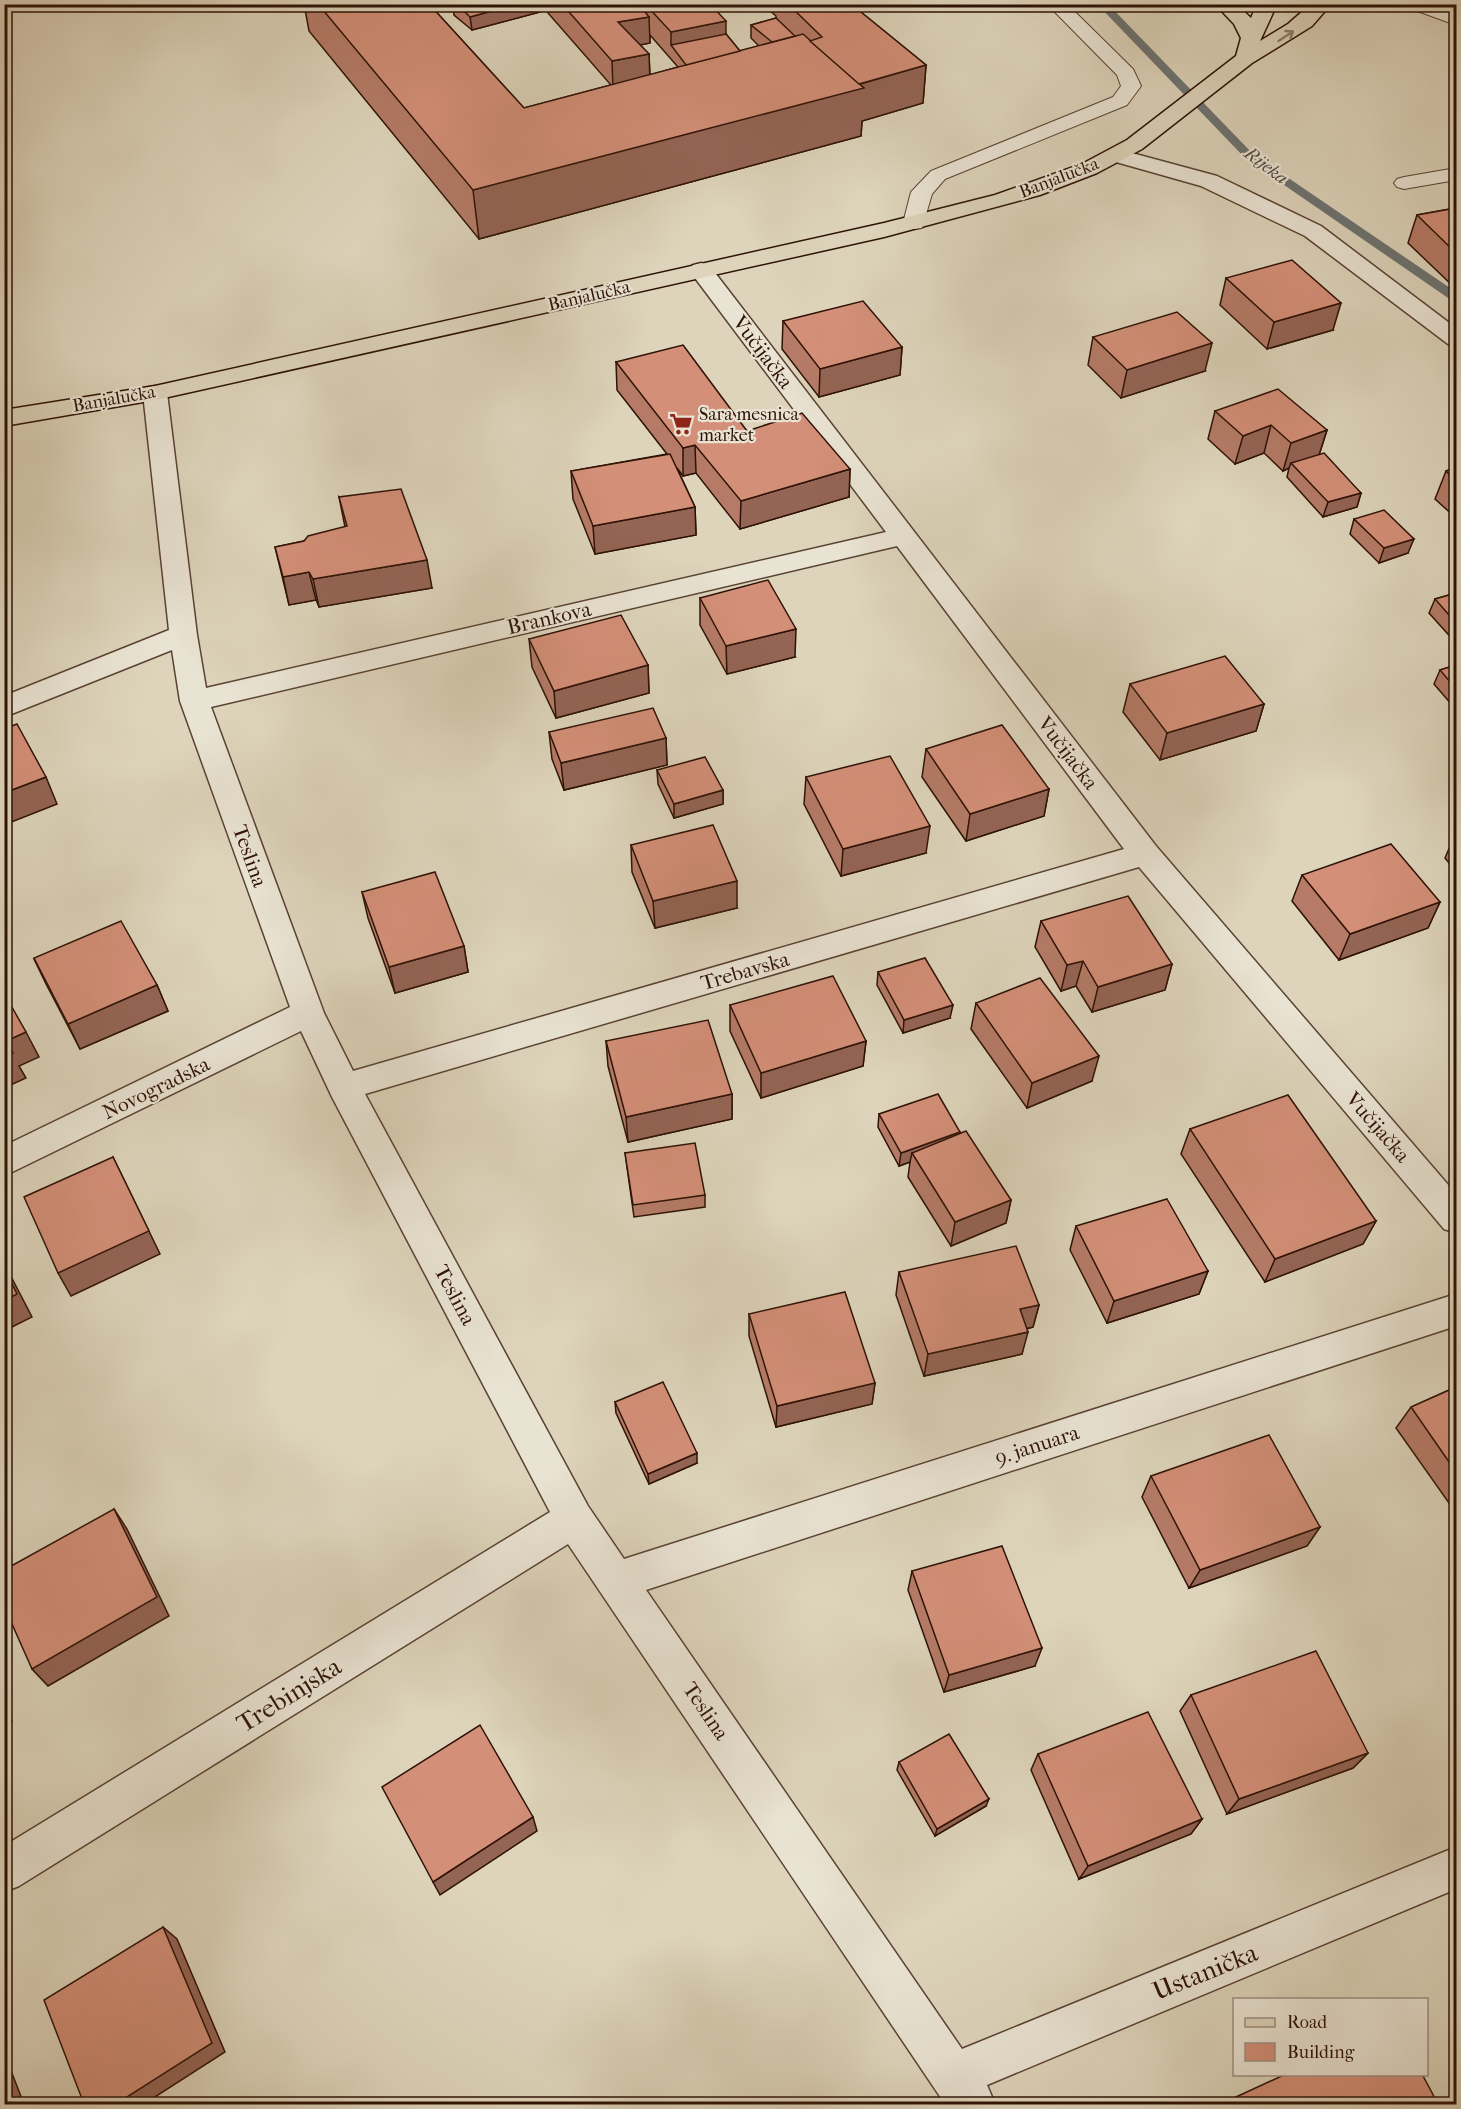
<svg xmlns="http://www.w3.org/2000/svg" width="1461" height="2109" font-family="'IM FELL French Canon',serif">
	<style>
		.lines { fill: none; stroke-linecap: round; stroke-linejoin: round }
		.stream { fill: #6d7473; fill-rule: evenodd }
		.service-casing { stroke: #5a4233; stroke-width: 2 }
		.minor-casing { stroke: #5a4233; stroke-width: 3 }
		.tertiary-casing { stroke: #5a4233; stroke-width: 3 }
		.primary-casing { stroke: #2e1206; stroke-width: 3 }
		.service { fill: #e9e3d3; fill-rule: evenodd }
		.minor { fill: #e9e3d3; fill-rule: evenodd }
		.tertiary { fill: #e9e3d3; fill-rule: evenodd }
		.primary { fill: #ddd4bb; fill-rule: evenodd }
		.wall { fill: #b57b67; stroke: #2e1206; stroke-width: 1.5; fill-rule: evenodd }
		.shaded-wall { fill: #946454; stroke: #2e1206; stroke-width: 1.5 }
		.building { fill: #d38f78; stroke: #2e1206; stroke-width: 1.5 }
		.oneway { stroke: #8e7d6a }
		.labels { text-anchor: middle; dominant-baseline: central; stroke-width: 4.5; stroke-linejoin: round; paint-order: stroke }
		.far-water-label { font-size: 18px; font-style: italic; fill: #534b45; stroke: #e9e3d3 }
		.far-street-label { font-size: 18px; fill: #2e1206; stroke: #e9e3d3 }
		.far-poi-label { font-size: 18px; fill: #2e1206; stroke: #e9e3d3; text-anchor: start }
		.street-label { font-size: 21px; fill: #2e1206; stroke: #e9e3d3 }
		.near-street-label { font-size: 26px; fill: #2e1206; stroke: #e9e3d3 }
	</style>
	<rect width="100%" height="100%" fill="#ddd4bb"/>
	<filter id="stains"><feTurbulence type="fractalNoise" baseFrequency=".00333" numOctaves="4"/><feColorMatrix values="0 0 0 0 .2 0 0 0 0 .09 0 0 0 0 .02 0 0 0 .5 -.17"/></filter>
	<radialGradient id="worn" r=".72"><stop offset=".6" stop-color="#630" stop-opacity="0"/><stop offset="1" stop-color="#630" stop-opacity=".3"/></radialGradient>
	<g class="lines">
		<path class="stream" d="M1097,4H1108L1253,154L1456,292V301L1451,300L1245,158Z"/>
		<g class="service-casing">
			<g id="service">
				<path d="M1047,4H1067L1133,69L1141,86L1127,105L945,179L932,194L922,228L914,229L906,228L903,223L911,192L931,171L1113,97L1121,86L1117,75Z"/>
				<path d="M1407,4H1435L1456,13V25L1409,8Z"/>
				<path d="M1456,168V180L1404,189L1397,187L1394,183L1397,179L1404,177Z"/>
			</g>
		</g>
		<g class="minor-casing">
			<path id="minor" d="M701,263L709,265L1156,846L1456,1194V1233L1444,1229L1139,867L365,1094L588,1506L624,1559L1456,1294V1326L646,1590L962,2049L1456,1847V1889L987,2085L995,2104H945L568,1544L19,1886L4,1892V1846L550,1512L332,1097L301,1031L4,1176V1146L290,1007L180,701L172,650L4,717V696L169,630L143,393L146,388L155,386L164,388L167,393L197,635L206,688L886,532L689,270L693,265ZM897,546L1124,849L353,1071L324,1013L211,707Z"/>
		</g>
		<g class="tertiary-casing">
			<path id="tertiary" d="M1117,149L1217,176L1321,226L1456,328V346L1448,344L1305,236L1201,186L1109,160L1106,155L1109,150Z"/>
		</g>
		<g class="primary-casing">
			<path id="primary" d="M1215,4H1236L1251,18L1257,4H1277L1260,41L1288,24L1311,4H1331L1312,26L1252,63L1142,149L1097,173L1040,195L884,237L155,400L4,426V410L155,386L884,223L995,195L1082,164L1127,140L1236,56L1241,38L1234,24Z"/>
		</g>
		<use href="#service" class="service"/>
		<use href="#minor" class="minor"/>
		<use href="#tertiary" class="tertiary"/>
		<use href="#primary" class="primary"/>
	</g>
	<g class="wall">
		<path d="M304,4H429L524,108L611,85L548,13L547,4H639L646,12V5L726,34L740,51L759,46L751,38V25L776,18V16L762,4H851L926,65L923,103L862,121L861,136L479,239L309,31ZM650,35L678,67L650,75L649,54L640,45L650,43Z"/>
		<path d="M453,4H539L540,12L472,30L454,15Z"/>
		<path d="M1456,208V289L1408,243L1417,215Z"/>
		<path d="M1226,278L1333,330L1267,349L1220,305Z"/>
		<path d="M783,321L902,347L900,375L819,397L782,349Z"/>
		<path d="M1093,337L1205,371L1121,398L1088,365Z"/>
		<path d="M616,362L747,431L850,469L849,497L740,529L696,473L683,476L677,468L695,507L696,535L595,554L573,499L571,471L667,454L617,390Z"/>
		<path d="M1215,411L1327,430L1319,455L1361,493L1357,507L1323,517L1287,477L1289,468L1283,471L1264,453L1235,464L1208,439Z"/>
		<path d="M1456,467V518L1435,499L1446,471Z"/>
		<path d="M339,497L432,588L319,607L316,600L289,605L275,547L304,541L345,527Z"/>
		<path d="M1354,519L1408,553L1379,563L1350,534Z"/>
		<path d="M1456,593V643L1429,613L1435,599Z"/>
		<path d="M700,598L795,657L727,674L700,625Z"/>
		<path d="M529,639L648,665L649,693L556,718L532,667Z"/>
		<path d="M1456,665V704L1452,705L1434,684L1440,670Z"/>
		<path d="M1130,684L1264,704L1256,731L1160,760L1123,712Z"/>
		<path d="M549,732L666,738L667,765L564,790L552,759Z"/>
		<path d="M926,749L1049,789L1044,816L966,841L922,777Z"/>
		<path d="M657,770L723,790V804L674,818L658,784Z"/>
		<path d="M806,777L926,853L841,876L804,804Z"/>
		<path d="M1456,832V871L1445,858Z"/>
		<path d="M631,845L737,908L655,928L632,872Z"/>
		<path d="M1302,875L1440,902L1428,928L1339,960L1292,901Z"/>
		<path d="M362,892L464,946L468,972L395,993L368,918Z"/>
		<path d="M1041,921L1172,964L1165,990L1092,1012L1076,986L1061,991L1035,947Z"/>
		<path d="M34,959L157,985L168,1011L80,1049L46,984Z"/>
		<path d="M878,972L950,1018L903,1033L877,985Z"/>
		<path d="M976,1003L1092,1081L1027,1108L971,1029Z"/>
		<path d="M730,1005L866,1041L863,1066L761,1098L730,1031Z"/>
		<path d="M606,1041L732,1094V1119L628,1142L608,1066Z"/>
		<path d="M879,1114L959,1134L1011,1200L1006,1223L951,1246L908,1177L910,1162L899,1166L878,1127Z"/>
		<path d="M1190,1129L1376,1221L1363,1244L1265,1282L1181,1154Z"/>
		<path d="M625,1153L705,1195V1207L634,1217Z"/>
		<path d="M1076,1226L1208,1271L1199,1294L1107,1323L1070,1250Z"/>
		<path d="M899,1272L1039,1305L1033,1327L1027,1329L1022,1354L924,1376L896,1295Z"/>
		<path d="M749,1314L875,1383L872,1404L776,1427L749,1336Z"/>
		<path d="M1456,1387V1513L1396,1428L1411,1407Z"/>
		<path d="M615,1402L697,1463L649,1484L616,1413Z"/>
		<path d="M1151,1476L1320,1527L1307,1546L1189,1588L1142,1497Z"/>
		<path d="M912,1571L1035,1666L944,1692L908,1590Z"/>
		<path d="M1191,1695L1368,1753L1353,1768L1227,1814L1180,1711Z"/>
		<path d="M1038,1754L1202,1819L1191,1834L1079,1879L1031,1770Z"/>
		<path d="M899,1762L986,1806L935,1836L897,1770Z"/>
		<path d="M1236,2097L1438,2104H1223Z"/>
	</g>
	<g class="shaded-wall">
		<path d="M517,4H539L540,12L472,30L470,17Z"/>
		<path d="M649,17L650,43L620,49L618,22Z"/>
		<path d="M726,21V48L671,45V32Z"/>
		<path d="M649,54L650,81L613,88L612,61Z"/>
		<path d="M926,65L923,103L862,121L861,136L479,239L473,190L850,87Z"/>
		<path d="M1341,303L1333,330L1267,349L1274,322Z"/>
		<path d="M1212,343L1205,371L1121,398L1127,370Z"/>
		<path d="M902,347L900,375L819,397L820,369Z"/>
		<path d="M1271,425L1264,453L1235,464L1243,436Z"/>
		<path d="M1327,430L1318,458L1291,463L1289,468L1283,471L1291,443Z"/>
		<path d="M695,445L696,473L683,476V448Z"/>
		<path d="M850,469L849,497L740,529L741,501Z"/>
		<path d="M1361,493L1357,507L1323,517L1328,502Z"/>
		<path d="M695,507L696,535L595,554L593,526Z"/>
		<path d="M1414,539L1408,553L1379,563L1384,548Z"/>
		<path d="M427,560L432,588L319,607L313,579Z"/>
		<path d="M309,572L316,600L289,605L283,577Z"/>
		<path d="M796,629L795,657L727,674L726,646Z"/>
		<path d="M648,665L649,693L556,718L554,691Z"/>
		<path d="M1456,696V704L1452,705Z"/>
		<path d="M1264,704L1256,731L1160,760L1167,733Z"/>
		<path d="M666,738L667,765L564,790L561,763Z"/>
		<path d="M46,777L57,804L4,825V793Z"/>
		<path d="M1049,789L1044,816L966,841L970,814Z"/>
		<path d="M723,790V804L674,818V804Z"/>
		<path d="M930,826L926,853L841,876L843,849Z"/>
		<path d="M737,881V908L655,928L653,901Z"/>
		<path d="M1440,902L1428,928L1339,960L1350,934Z"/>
		<path d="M464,946L468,972L395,993L389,967Z"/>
		<path d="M1083,961L1076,986L1061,991L1067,965Z"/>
		<path d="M1172,964L1165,990L1092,1012L1098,987Z"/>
		<path d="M157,985L168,1011L80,1049L68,1024Z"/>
		<path d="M953,1005L950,1018L903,1033L904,1020Z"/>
		<path d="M26,1032L39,1057L19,1066L26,1078L4,1088V1057L6,1041Z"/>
		<path d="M866,1041L863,1066L761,1098V1073Z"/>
		<path d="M1099,1056L1092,1081L1027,1108L1032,1083Z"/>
		<path d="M732,1094V1119L628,1142L626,1117Z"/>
		<path d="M960,1132L957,1145L912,1153L910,1162L899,1166L901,1153Z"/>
		<path d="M113,1157L160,1254L71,1296L58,1273Z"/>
		<path d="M1011,1200L1006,1223L951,1246L955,1222Z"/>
		<path d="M1376,1221L1363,1244L1265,1282L1275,1259Z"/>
		<path d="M4,1263L32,1317L4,1331Z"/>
		<path d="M1208,1271L1199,1294L1107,1323L1114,1301Z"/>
		<path d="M1039,1305L1033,1327L1014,1331L1020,1309Z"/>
		<path d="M1028,1332L1022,1354L924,1376L928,1354Z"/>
		<path d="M875,1383L872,1404L776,1427L777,1406Z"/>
		<path d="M697,1453V1463L649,1484L648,1474Z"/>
		<path d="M114,1509L127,1529L169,1616L48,1686L32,1669Z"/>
		<path d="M1320,1527L1307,1546L1189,1588L1200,1570Z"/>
		<path d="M1042,1648L1035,1666L944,1692L949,1675Z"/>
		<path d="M4,1704L12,1721L4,1725Z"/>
		<path d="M1368,1753L1353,1768L1227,1814L1239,1799Z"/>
		<path d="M989,1799L986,1806L935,1836L937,1829Z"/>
		<path d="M533,1817L537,1831L440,1895L433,1882Z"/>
		<path d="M1202,1819L1191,1834L1079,1879L1088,1866Z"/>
		<path d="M163,1927L177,1939L225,2052L144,2104H116Z"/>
		<path d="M4,2053L24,2104H9L4,2093Z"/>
	</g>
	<g class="building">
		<path d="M318,4H429L524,108L803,34L864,88L473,190Z"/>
		<path d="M457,4H517L470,17Z"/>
		<path d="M562,4H639L649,17L618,22L649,54L612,61Z"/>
		<path d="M710,4L726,21L671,32L646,5Z"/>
		<path d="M788,4H851L926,65L859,84L810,41L822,37Z"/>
		<path d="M776,18L795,36L772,42L751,25Z"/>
		<path d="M726,34L740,51L686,65L671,45Z"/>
		<path d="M1456,208V253L1417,215Z"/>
		<path d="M1292,260L1341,303L1274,322L1226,278Z"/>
		<path d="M863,301L902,347L820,369L783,321Z"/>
		<path d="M1177,312L1212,343L1127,370L1093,337Z"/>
		<path d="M683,345L747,431L802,413L850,469L741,501L695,445L683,448L616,362Z"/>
		<path d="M1278,389L1327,430L1291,443L1271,425L1243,436L1215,411Z"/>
		<path d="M1324,453L1361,493L1328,502L1291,463Z"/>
		<path d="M670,454L695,507L593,526L571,471Z"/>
		<path d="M1456,467V481L1446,471Z"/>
		<path d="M401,489L427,560L313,579L309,572L283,577L275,547L304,541L308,536L347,526L339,497Z"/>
		<path d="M1384,510L1414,539L1384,548L1354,519Z"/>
		<path d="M768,580L796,629L726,646L700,598Z"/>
		<path d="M1456,593V623L1435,599Z"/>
		<path d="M621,615L648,665L554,691L529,639Z"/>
		<path d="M1225,656L1264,704L1167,733L1130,684Z"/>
		<path d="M1456,665V689L1440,670Z"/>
		<path d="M653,708L666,738L561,763L549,732Z"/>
		<path d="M17,724L46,777L4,793V729Z"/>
		<path d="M1002,725L1049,789L970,814L926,749Z"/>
		<path d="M890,756L930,826L843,849L806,777Z"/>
		<path d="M705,757L723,790L674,804L657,770Z"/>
		<path d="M713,825L737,881L653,901L631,845Z"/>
		<path d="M1391,844L1440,902L1350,934L1302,875Z"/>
		<path d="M435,872L464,946L389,967L362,892Z"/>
		<path d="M1128,896L1172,964L1098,987L1083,961L1067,965L1041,921Z"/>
		<path d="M121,921L157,985L68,1024L34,958Z"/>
		<path d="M925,958L953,1005L904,1020L878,972Z"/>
		<path d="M833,976L866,1041L761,1073L730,1005Z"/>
		<path d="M1040,978L1099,1056L1032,1083L976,1003Z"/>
		<path d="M4,993L26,1032L6,1041L13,1053L4,1057Z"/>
		<path d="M708,1020L732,1094L626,1117L606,1041Z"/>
		<path d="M938,1094L960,1132L901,1153L879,1114Z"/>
		<path d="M1288,1095L1376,1221L1275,1259L1190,1129Z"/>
		<path d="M966,1131L1011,1200L955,1222L912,1153Z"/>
		<path d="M695,1143L705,1195L633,1205L625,1153Z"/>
		<path d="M113,1157L149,1231L58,1273L24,1197Z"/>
		<path d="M1167,1199L1208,1271L1114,1301L1076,1226Z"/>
		<path d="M1016,1246L1039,1305L1020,1309L1028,1332L928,1354L899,1272Z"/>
		<path d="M4,1268L17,1294L4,1301Z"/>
		<path d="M845,1292L875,1383L777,1406L749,1314Z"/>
		<path d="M663,1382L697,1453L648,1474L615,1402Z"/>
		<path d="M1456,1387V1472L1411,1407Z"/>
		<path d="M1269,1435L1320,1527L1200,1570L1151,1476Z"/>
		<path d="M114,1509L157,1597L32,1669L4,1606V1570Z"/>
		<path d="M1002,1546L1042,1648L949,1675L912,1571Z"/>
		<path d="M1316,1651L1368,1753L1239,1799L1191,1695Z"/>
		<path d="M1148,1712L1202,1819L1088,1866L1038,1754Z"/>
		<path d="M480,1725L533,1817L433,1882L382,1787Z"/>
		<path d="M949,1734L989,1799L937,1829L899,1762Z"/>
		<path d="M163,1927L212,2043L116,2104H84L44,2000Z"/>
		<path d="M1286,2074H1422L1438,2104H1239L1236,2097Z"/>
		<path d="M4,2093L9,2104H4Z"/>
	</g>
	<defs><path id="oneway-shaft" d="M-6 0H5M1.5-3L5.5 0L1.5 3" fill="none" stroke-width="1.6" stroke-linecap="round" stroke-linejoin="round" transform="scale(1.5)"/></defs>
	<use class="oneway" href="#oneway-shaft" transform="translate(1286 36) rotate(-33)"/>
	<defs>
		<g id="supermarket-bare" transform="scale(1.8)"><path d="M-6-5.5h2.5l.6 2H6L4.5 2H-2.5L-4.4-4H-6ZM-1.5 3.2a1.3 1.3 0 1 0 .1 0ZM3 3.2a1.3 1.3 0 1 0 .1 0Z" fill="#8f2418" stroke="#e9e3d3" stroke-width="2.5" paint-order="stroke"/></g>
	</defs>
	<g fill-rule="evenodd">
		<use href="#supermarket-bare" x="681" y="424"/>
	</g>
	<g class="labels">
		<g class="far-water-label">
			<text transform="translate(1266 166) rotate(37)">Rijeka</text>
		</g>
		<g class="far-street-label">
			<text transform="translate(1059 178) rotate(-21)">Banjalučka</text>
			<text transform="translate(589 296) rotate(-13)">Banjalučka</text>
			<text transform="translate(114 399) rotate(-10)">Banjalučka</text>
		</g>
		<g class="far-poi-label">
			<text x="699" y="414">Sara mesnica<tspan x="699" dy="21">market</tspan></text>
		</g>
		<g class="street-label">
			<text transform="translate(763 352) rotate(53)">Vučijačka</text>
			<text transform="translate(549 618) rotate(-13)">Brankova</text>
			<text transform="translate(1068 753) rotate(53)">Vučijačka</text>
			<text transform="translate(250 856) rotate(70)">Teslina</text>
			<text transform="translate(745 971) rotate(-16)">Trebavska</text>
			<text transform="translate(156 1088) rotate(-26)">Novogradska</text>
			<text transform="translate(1378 1127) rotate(49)">Vučijačka</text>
			<text transform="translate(455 1295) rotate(62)">Teslina</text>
			<text transform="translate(1037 1445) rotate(-18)">9. januara</text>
			<text transform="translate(706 1711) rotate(56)">Teslina</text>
		</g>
		<g class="near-street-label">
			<text transform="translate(289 1695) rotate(-32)">Trebinjska</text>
			<text transform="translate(1205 1972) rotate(-22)">Ustanička</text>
		</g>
	</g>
	<rect width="1461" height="2109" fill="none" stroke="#ddd4bb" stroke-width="24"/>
	<rect x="6" y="6" width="1449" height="2097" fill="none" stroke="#2e1206" stroke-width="3"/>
	<rect x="12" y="12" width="1437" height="2085" fill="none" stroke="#2e1206" stroke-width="1.5"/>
	<rect x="1233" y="1998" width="195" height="78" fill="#e9e3d3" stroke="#9e8f81" stroke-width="1.5"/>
	<rect x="1245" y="2018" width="30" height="9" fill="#ddd4bb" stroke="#9e8f81" stroke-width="1.5"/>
	<text x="1287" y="2028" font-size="18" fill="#2e1206">Road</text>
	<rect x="1245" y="2043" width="30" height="18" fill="#d38f78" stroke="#9e8f81" stroke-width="1.5"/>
	<text x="1287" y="2058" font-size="18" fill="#2e1206">Building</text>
	<rect width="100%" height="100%" filter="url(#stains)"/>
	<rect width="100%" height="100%" fill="url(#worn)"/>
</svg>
